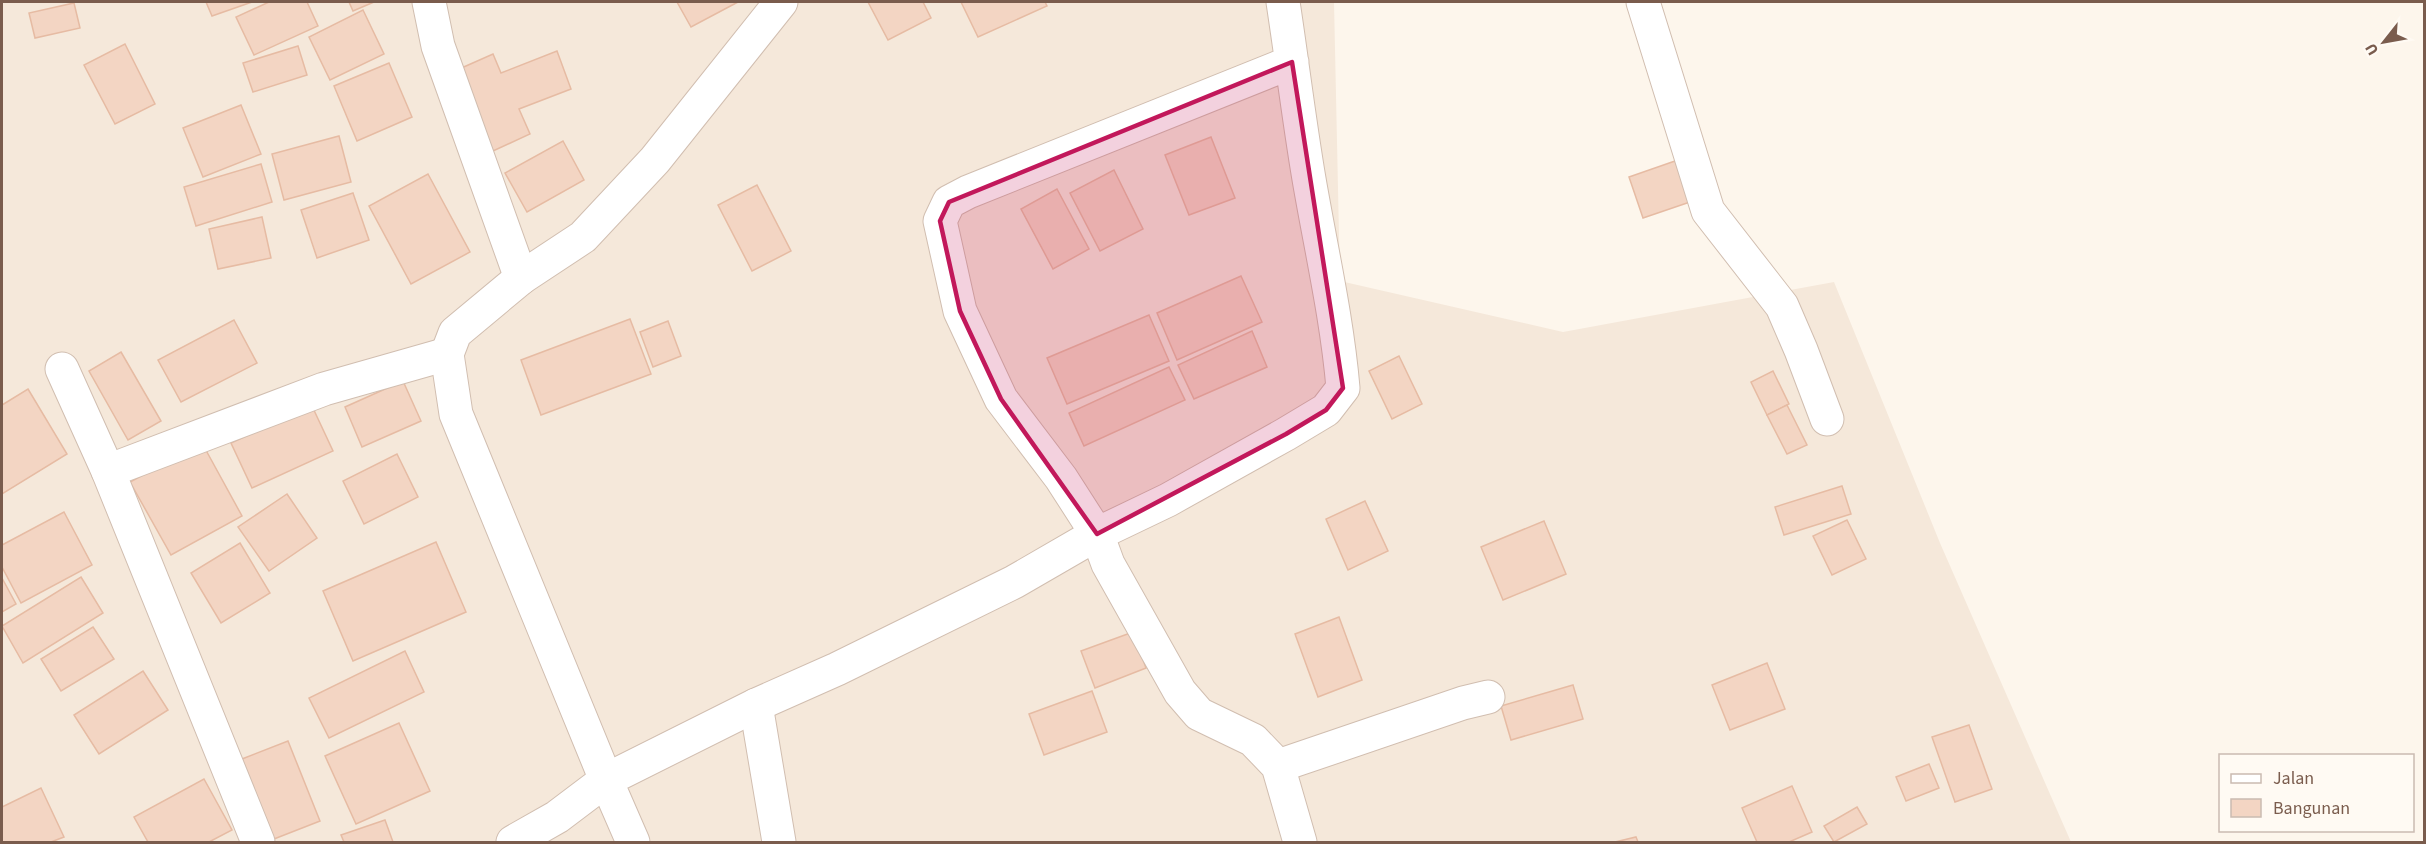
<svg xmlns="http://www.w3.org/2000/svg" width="2426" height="844" font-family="'Source Sans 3',sans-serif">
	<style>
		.residential { fill: #f5e8da }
		.building { fill: #f3d5c3; stroke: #e6bba3; stroke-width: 1.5 }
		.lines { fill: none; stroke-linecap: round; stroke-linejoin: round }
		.minor-casing { stroke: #d1beb0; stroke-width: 35 }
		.tertiary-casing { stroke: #d1beb0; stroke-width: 35 }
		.minor { stroke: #fff; stroke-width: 33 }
		.tertiary { stroke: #fff; stroke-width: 33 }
		.marked { fill: #c2185b; fill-opacity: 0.2; stroke: #c2185b; stroke-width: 4.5; stroke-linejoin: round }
	</style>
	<rect width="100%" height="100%" fill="#fdf6ec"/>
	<path class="residential" d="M2,2H1334L1340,281L1563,332L1834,282L1940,543L2071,842H2Z"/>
	<g class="building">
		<path d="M206,2H252L212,16Z"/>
		<path d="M269,2H307L318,26L254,55L236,17Z"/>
		<path d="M349,2H374L353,11Z"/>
		<path d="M677,2H738L691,27Z"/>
		<path d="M868,2H923L931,18L888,40Z"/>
		<path d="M961,2H1045L1047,6L978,37Z"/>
		<path d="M74,3L80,28L35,38L29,13Z"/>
		<path d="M363,10L384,54L330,80L309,37Z"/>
		<path d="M125,44L155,104L115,124L84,65Z"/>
		<path d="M298,46L307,75L253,92L243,63Z"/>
		<path d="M557,51L571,89L519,109L530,134L493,151L457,70L493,54L501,73Z"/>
		<path d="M389,63L412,117L357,141L334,86Z"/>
		<path d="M241,105L261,154L203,177L183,128Z"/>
		<path d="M339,136L351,182L284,200L272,154Z"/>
		<path d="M1211,137L1235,198L1189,215L1165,155Z"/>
		<path d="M563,141L584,180L527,212L505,173Z"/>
		<path d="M1675,161L1690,202L1643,218L1629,177Z"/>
		<path d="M261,164L272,202L196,226L184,187Z"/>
		<path d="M1114,170L1143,229L1100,251L1070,193Z"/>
		<path d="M428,174L470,252L411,284L369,206Z"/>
		<path d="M757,185L791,251L752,271L718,205Z"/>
		<path d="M1057,189L1089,249L1053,269L1021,209Z"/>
		<path d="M353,193L369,240L317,258L301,210Z"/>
		<path d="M262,217L271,258L218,269L209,229Z"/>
		<path d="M1241,276L1262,322L1177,360L1157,313Z"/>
		<path d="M1149,315L1169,361L1067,404L1047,358Z"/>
		<path d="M630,319L651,374L541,415L521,360Z"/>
		<path d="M234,320L257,363L181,402L158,360Z"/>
		<path d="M668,321L681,356L653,367L640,332Z"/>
		<path d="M1252,331L1267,367L1194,399L1178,365Z"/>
		<path d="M121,352L161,421L128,440L89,371Z"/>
		<path d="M1399,356L1422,404L1392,419L1369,371Z"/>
		<path d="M1169,367L1185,400L1084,446L1069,413Z"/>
		<path d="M1773,371L1789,404L1767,415L1751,382Z"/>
		<path d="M403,381L421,421L362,447L345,407Z"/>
		<path d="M28,389L67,454L2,494V405Z"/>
		<path d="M1787,405L1807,445L1787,454L1767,415Z"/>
		<path d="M312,406L333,451L252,488L231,443Z"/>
		<path d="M202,443L242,516L171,555L130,482Z"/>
		<path d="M397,454L418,497L364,524L343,481Z"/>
		<path d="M1842,486L1851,514L1784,535L1775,507Z"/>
		<path d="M287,494L317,538L269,571L238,527Z"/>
		<path d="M1365,501L1388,551L1348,570L1326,519Z"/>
		<path d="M64,512L92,565L21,603L2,567V545Z"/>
		<path d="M1847,520L1866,559L1832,575L1813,536Z"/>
		<path d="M1544,521L1566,574L1503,600L1481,547Z"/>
		<path d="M436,542L466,612L353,661L323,591Z"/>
		<path d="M240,543L270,593L221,623L191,573Z"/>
		<path d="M81,577L103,613L23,663L2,626Z"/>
		<path d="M2,578L16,604L2,612Z"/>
		<path d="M1339,617L1362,680L1318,697L1295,634Z"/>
		<path d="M93,627L114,659L61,691L41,659Z"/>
		<path d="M1133,632L1146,668L1095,688L1081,651Z"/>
		<path d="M405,651L424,692L329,738L309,698Z"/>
		<path d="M1767,663L1785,709L1730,730L1712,685Z"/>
		<path d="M143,671L168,710L99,754L74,715Z"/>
		<path d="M1573,685L1583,719L1511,740L1501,706Z"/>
		<path d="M1092,691L1107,732L1044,755L1029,714Z"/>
		<path d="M399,723L430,791L356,824L325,756Z"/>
		<path d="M1969,725L1992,789L1955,802L1932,737Z"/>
		<path d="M288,741L320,821L274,839L242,759Z"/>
		<path d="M1929,764L1939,788L1906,801L1896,777Z"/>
		<path d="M204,779L232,830L209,842H148L134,817Z"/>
		<path d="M1792,786L1812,832L1789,842H1757L1742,808Z"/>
		<path d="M41,788L64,837L51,842H2V807Z"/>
		<path d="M1857,807L1867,824L1834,842L1824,826Z"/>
		<path d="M385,820L393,842H344L341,835Z"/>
		<path d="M1636,837L1638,842H1615Z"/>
	</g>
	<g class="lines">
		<g class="minor-casing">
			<g id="minor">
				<path d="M429,2L438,46L521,278"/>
				<path d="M1283,2C1292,61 1299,120 1309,179C1321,249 1337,318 1343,388L1326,410L1286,434L1168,500L1097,534L1061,478L1001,399L960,311L940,221L949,202L968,192L1292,62"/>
				<path d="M1643,2L1708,211L1782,306L1801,350L1827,419"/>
				<path d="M62,369L108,471L258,842"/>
				<path d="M108,471L324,389L447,354"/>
				<path d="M756,705L779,842"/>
				<path d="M1278,766L1463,703L1488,697"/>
				<path d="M633,842L606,780L756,705L837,669L1014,582L1097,534L1108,564L1180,692L1199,714L1253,740L1278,766L1300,842"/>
			</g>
		</g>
		<g class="tertiary-casing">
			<path id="tertiary" d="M513,842L557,817L606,780L456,414L447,354L455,333L521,278L583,237L655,160L781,2"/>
		</g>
		<use href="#minor" class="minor"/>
		<use href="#tertiary" class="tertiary"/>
	</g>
	<path class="marked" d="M1292,62L1343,388L1326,410L1286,434L1097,534L1001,399L960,311L940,221L949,202Z"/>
	<rect width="2426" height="844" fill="none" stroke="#7a5c4d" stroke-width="6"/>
	<rect x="2219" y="754" width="195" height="78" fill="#fffaf3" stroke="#cabbb1" stroke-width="1.5"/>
	<rect x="2231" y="774" width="30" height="9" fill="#ffffff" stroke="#cabbb1" stroke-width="1.5"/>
	<text x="2273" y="784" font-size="18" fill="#7a5c4d">Jalan</text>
	<rect x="2231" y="799" width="30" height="18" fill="#f3d5c3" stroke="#cabbb1" stroke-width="1.5"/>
	<text x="2273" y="814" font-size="18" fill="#7a5c4d">Bangunan</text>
	<g transform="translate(2384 42) rotate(239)" stroke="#fffaf3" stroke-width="4.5" paint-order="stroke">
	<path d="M0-4.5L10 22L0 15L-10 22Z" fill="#7a5c4d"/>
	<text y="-9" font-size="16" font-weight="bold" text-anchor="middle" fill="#7a5c4d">U</text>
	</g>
</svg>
